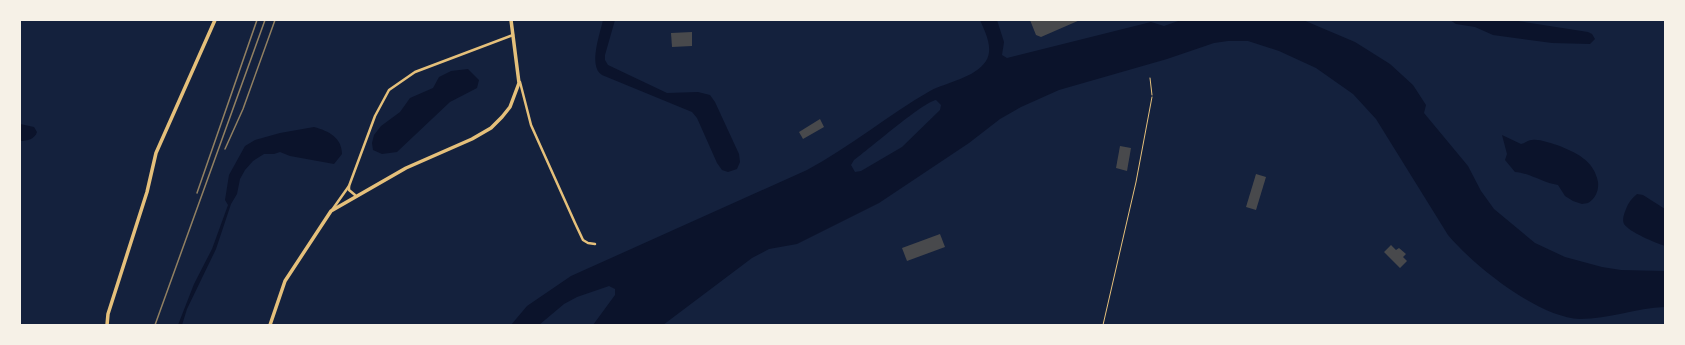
<svg xmlns="http://www.w3.org/2000/svg" width="1685" height="345" font-family="Georgia,serif">
	<style>
		.water { fill: #0b132b; fill-rule: evenodd }
		.building { fill: #48494c }
		.lines { fill: none; stroke-linecap: round; stroke-linejoin: round }
		.path { stroke: #e5c07b; stroke-width: 1 }
		.service { stroke: #e5c07b; stroke-width: 1 }
		.minor { stroke: #e5c07b; stroke-width: 2.5 }
		.secondary { stroke: #e5c07b; stroke-width: 3.5 }
		.rail { stroke: #918062; stroke-width: 1.5 }
	</style>
	<rect width="100%" height="100%" fill="#14213d"/>
	<g class="water">
		<path d="M603,20H615L605,55V60L608,65L667,93L698,92L710,95L715,102L739,154L740,162L737,169L728,172L722,170L717,163L697,118L692,112L602,75C588,66 600,34 603,20Z"/>
		<path d="M980,20H997L1004,42L1002,55L1007,58L1151,22L1164,26L1181,20H1303L1355,42L1390,64L1413,85L1426,105L1424,113L1468,166L1481,191L1494,209L1535,243L1565,257L1602,267L1621,270L1665,271V307C1636,308 1609,319 1580,319C1539,318 1474,266 1448,235L1376,119L1353,94L1316,68L1279,51L1248,41H1228L1214,43L1167,59L1059,90L1021,107L1000,119L969,143L879,203L797,244L769,249L752,258L663,325H593L615,295V289L609,286L577,297L564,304L539,325H511L527,306L571,276L807,170C850,147 888,115 930,91C947,82 975,78 986,61C994,48 985,32 980,20ZM936,100L941,105L940,110L902,147L861,171L855,172L851,165L854,160C868,150 923,102 936,100Z"/>
		<path d="M1450,20H1512L1588,32L1592,34L1595,39L1590,44L1552,43L1493,35L1475,27L1456,24Z"/>
		<path d="M468,69L479,80L477,88L450,102L397,152L382,154L373,150L372,143L374,135L381,126L400,112L410,98L433,88L439,77L451,71Z"/>
		<path d="M20,124L34,127L37,132C35,139 27,141 20,141Z"/>
		<path d="M314,127C329,131 342,138 342,154L334,164L290,156L280,152L274,154H264L253,161L245,170L240,179L237,194L231,204L216,249L187,309L182,325H178L194,284L212,249L228,205L225,200L229,175L245,146L255,140L280,133Z"/>
		<path d="M1502,135L1521,144C1525,143 1528,140 1532,140C1540,139 1549,143 1557,145C1575,152 1594,160 1598,182C1599,191 1595,199 1588,203L1582,204L1573,201L1565,196L1558,185C1543,183 1530,173 1515,172L1505,160L1507,154Z"/>
		<path d="M1637,194L1643,195L1665,209V246C1656,243 1629,232 1624,224C1622,219 1624,214 1626,209C1628,203 1632,198 1637,194Z"/>
	</g>
	<g class="building">
		<path d="M1030,20L1045,21L1080,20L1041,37L1036,35Z"/>
		<path d="M692,32V46L672,47L671,33Z"/>
		<path d="M820,119L824,127L803,139L799,132Z"/>
		<path d="M1120,146L1131,148L1127,171L1116,168Z"/>
		<path d="M1256,174L1266,177L1256,210L1246,207Z"/>
		<path d="M940,234L945,247L907,261L902,248Z"/>
		<path d="M1391,245L1396,250L1399,248L1406,254L1403,257L1407,261L1400,268L1384,252Z"/>
	</g>
	<g class="lines">
		<path class="path" d="M1150,78L1152,95"/>
		<path class="service" d="M1103,325L1136,182L1152,97"/>
		<g class="minor">
			<path d="M520,82L531,125L575,223L583,240L588,243L595,244"/>
			<path d="M349,186V190L355,195"/>
			<path d="M332,210L349,186L375,116L389,90L415,72L513,35"/>
		</g>
		<g class="secondary">
			<path d="M107,325L108,314L147,192L156,153L215,20"/>
			<path d="M270,325L285,281L331,211L406,168L472,139L491,128L502,117L510,107L519,83L511,20"/>
		</g>
		<g class="rail">
			<path d="M225,149L243,109L275,20"/>
			<path d="M197,193L257,20"/>
			<path d="M155,325L265,20"/>
		</g>
	</g>
	<rect width="1685" height="345" fill="none" stroke="#f6f1e7" stroke-width="42"/>
</svg>
